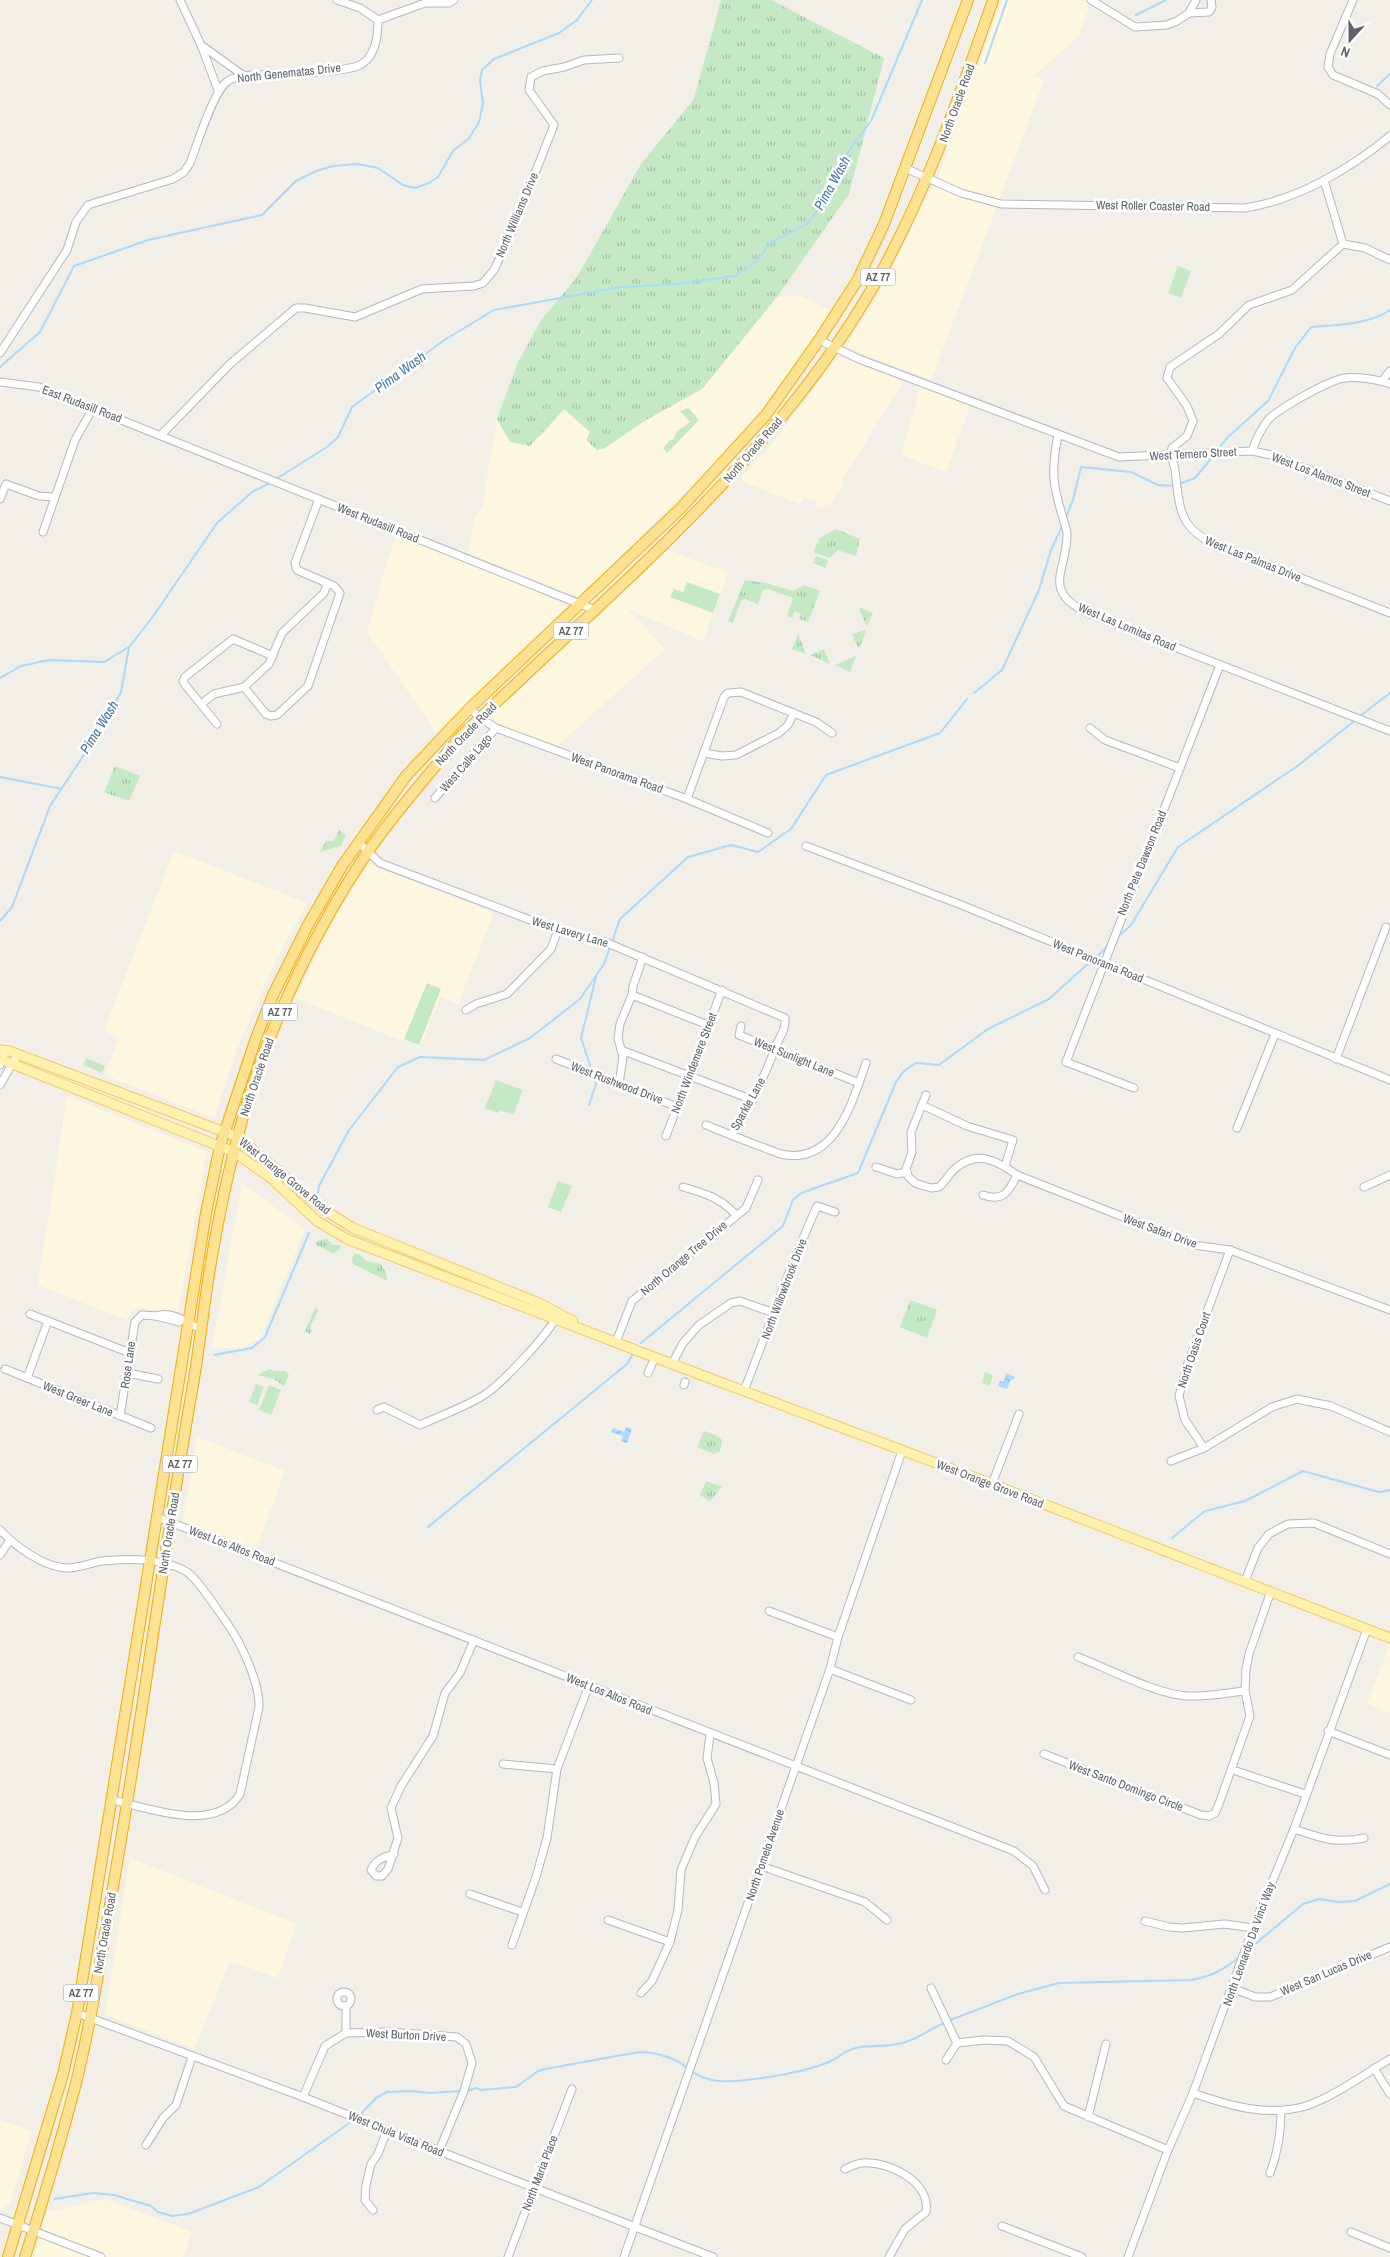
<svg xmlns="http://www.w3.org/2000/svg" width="1390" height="2257" font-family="'Archivo Narrow',sans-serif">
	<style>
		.commercial { fill: #fef7e0 }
		.grass { fill: url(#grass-tufts) }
		.garden { fill: #c5e8c5 }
		.water { fill: url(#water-waves) }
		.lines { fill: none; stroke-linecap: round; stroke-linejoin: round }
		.stream { stroke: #aadaff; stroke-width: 2 }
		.minor-casing { stroke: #b5b8bc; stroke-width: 9 }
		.major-casing { stroke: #f2c960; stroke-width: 11 }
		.highway-casing { stroke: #f9ab00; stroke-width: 12 }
		.minor { stroke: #fff; stroke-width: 7 }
		.major { stroke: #fff2af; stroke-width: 9 }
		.highway { stroke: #fde293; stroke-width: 10 }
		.labels { text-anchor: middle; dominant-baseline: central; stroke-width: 5; stroke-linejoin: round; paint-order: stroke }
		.shield { fill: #fff; stroke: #8f9295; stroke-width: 1 }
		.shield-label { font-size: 11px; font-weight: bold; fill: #5f6368 }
		.street-label { font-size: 12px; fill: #5f6368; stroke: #fff }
		.water-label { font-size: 14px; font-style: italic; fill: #4174aa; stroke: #fff }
	</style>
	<defs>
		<pattern id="grass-tufts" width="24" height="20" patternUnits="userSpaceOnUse" patternTransform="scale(1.25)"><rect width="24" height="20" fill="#c5e8c5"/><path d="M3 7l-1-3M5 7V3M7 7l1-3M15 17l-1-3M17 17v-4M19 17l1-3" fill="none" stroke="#a3c0a4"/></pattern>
		<pattern id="water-waves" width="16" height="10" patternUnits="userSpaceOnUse" patternTransform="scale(1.25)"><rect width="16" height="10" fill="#aadaff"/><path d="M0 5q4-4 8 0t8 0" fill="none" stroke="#8eb4d2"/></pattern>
	</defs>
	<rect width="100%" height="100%" fill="#f1efe8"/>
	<g class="commercial">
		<path d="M1002,0H1080L1087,3L1086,7L1089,8L1079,35L1034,76L1044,80L999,200L976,194L937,179Z"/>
		<path d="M933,186L980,203L997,206L931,380L846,347L873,305Z"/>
		<path d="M801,296L833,311L806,352L763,407L719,458L580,597L468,553L474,520L482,507L497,419L510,442L542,436L564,409L590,433L586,440L605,448L646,420L702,389L777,297Z"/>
		<path d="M838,356L904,381L841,481L845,484L829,506L826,504L822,509L816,506L818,501L812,499L803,497L800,504L746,483L741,478L770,446Z"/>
		<path d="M920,387L970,406L946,472L901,455Z"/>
		<path d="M398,533L532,588L566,607L436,733L367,631L388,559Z"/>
		<path d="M668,550L728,573L703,641L627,609L665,649L556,747L488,720Z"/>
		<path d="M174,851L307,903L275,962L240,1042L214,1118L105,1075L119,1037L104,1031Z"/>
		<path d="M368,864L494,913L458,1004L440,997L422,1043L419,1045L404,1039L402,1041L296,998L326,935Z"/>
		<path d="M67,1096L207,1152L178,1314L139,1308L131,1312L127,1320L38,1285Z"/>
		<path d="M242,1184L305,1229L263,1332L258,1339L243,1347L212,1349Z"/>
		<path d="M197,1437L285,1471L253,1557L181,1530Z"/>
		<path d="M1390,1644V1713L1367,1704Z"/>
		<path d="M130,1858L297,1924L277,1978L230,1961L194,2049L105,2014Z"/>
		<path d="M0,2120L32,2131L10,2204L0,2210Z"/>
		<path d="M105,2199L192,2232L183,2257H34L47,2212Z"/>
	</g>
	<g class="grass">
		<path d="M721,0H771L884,58L849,194L777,297L702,389L646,420L605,448L597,450L586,440L590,432L564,409L530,446L510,442L497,419L518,362L542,319L577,277L641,164L694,99Z"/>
		<path d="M689,408L699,420L667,453L663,448L670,440L674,439L676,432L690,422L680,411Z"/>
		<path d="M836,529L860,539L856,556L838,550L830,558L813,552L820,538Z"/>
		<path d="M745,580L766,583L793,591L804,585L820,591L808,622L799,619L801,614L795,611L792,618L787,616L793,598L768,589L763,590L758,604L745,599L741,601L733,623L728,621Z"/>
		<path d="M861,608L873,613L867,626L859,609Z"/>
		<path d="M866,630L859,650L852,634Z"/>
		<path d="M798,634L806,654L792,649Z"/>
		<path d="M824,649L830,664L810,655Z"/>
		<path d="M856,656L850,672L835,665Z"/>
		<path d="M115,766L140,776L129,801L104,792Z"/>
		<path d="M339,830L346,835L341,846L320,852L326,841H334Z"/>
		<path d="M86,1058L105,1066L102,1073L84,1065Z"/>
		<path d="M327,1239L333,1245H341L340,1249L334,1254L315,1244L319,1240Z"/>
		<path d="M355,1253L360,1255L366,1261L381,1264L386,1273L387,1281L353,1264L352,1258Z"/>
		<path d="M910,1300L937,1310L927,1338L900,1327Z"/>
		<path d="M315,1308L319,1310L310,1326L312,1331L310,1334L305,1331Z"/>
		<path d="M269,1369L275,1371H286L289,1375L284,1386L274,1379L258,1375Z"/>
		<path d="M985,1372L993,1375L990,1386L982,1383Z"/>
		<path d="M704,1431L718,1436L722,1440L720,1451L714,1454L697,1447Z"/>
		<path d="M706,1481L722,1487L710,1501L700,1495Z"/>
	</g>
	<g class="garden">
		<path d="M1178,266L1191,271L1181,298L1168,293Z"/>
		<path d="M816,556L828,560L825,568L813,563Z"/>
		<path d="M687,582L720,594L713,613L670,597L674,589L683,592Z"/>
		<path d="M427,983L441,989L419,1045L404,1039Z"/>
		<path d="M496,1080L523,1090L513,1115L500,1110L498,1113L485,1108Z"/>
		<path d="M558,1181L572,1186L561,1212L548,1207Z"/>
		<path d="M256,1384L264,1387L257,1405L249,1402Z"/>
		<path d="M269,1385L281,1390L271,1415L259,1410Z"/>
	</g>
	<g class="water">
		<path d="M1006,1373L1015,1377L1014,1380L1011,1379L1007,1389L998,1386L1000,1381H1004Z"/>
		<path d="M626,1427L632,1429L627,1443L621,1441L623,1436L611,1432L613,1428L624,1432Z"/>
	</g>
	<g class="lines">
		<g class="stream">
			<path d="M1136,15L1166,0"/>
			<path d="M985,63L1007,0"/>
			<path d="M1377,86L1390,74"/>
			<path d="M0,367L40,332L74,266L148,240L262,215L296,181L316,171L333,166L358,164L378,168L403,185L415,188L429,183L438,177L453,151L469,138L479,122L483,103L480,81L482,70L494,59L559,33L577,20L592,0"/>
			<path d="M1217,450L1228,437L1268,401L1295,348L1311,327C1335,325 1371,324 1390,310"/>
			<path d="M276,479L327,447L338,437L352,407L446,339L494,310L621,287L666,285L735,276L757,261L770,243L807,224L821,205L849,151L871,121L922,0"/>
			<path d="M1179,484L1195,478L1213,456"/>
			<path d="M1066,517L1073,500L1081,467L1131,472L1158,485L1175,486"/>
			<path d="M0,678L21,666L49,660L104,662L129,647"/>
			<path d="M974,693L1002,670L1039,590L1051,550L1062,526"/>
			<path d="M1360,716L1390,693"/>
			<path d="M0,777L62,789"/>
			<path d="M0,921L12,907L50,806L95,738L121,692L129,647L152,618L217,523L252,492L270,483"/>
			<path d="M1117,938L1131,925L1178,847L1296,767L1357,719"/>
			<path d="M1096,957L1108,946"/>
			<path d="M591,1068L581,1038L596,977"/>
			<path d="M589,1105L596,1084L594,1078"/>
			<path d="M317,1196L319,1186L349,1130L398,1067L420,1057L484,1060L530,1038L580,999L604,964L620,919L688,857L731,845L758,852L791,829L826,775L940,733L967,699"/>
			<path d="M641,1343L783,1226L793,1200L801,1193L858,1173L896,1082L904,1071L916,1063L939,1065L988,1029L1049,999L1091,961"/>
			<path d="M214,1355L252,1348L265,1337L309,1233"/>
			<path d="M428,1527L627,1364L633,1354"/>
			<path d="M1172,1538L1205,1511L1245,1501L1303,1471L1379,1492L1390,1490"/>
			<path d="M1248,1950L1303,1904L1319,1899L1338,1902L1355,1901L1390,1884"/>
			<path d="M948,2021L1018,1994L1059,1983L1191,1980C1213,1976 1223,1970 1241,1956"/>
			<path d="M467,2091L476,2088L481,2090L516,2087L538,2071L545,2069L639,2052C651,2052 664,2055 675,2060C689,2067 694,2077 712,2080C737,2085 807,2072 831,2061C837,2059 842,2053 847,2051C862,2044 877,2047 892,2045C913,2043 926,2031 944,2023"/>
			<path d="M359,2116L376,2098L387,2092L411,2091L429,2093L462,2091"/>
			<path d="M54,2199L93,2193L114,2195L151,2206L158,2212L172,2216L188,2214L259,2187L355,2119"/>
		</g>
		<g class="minor-casing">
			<g id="minor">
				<path d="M180,0L201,45L218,90"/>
				<path d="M1091,0L1135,27L1167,25L1177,21L1189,13L1196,0"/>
				<path d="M1353,0L1330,54L1328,67L1333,75L1378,94L1390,105"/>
				<path d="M1189,13L1209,12L1212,7L1211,0"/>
				<path d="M378,20L425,3H449L454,0"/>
				<path d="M201,45L244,76"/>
				<path d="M905,168L961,193L1001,204L1245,208C1297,200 1350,169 1390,136"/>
				<path d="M1324,180L1343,244"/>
				<path d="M1343,244L1292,290L1249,305L1219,334L1170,367L1167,378L1187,406L1193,421L1187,436L1172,448C1169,456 1174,462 1175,470C1180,509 1178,528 1217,545L1390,613"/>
				<path d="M1343,244L1365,248L1390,260"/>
				<path d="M819,340L859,359L1119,457L1252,451C1256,439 1260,430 1268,420C1278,409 1329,380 1345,378C1356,376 1380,380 1390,384"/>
				<path d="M0,353L67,250L76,222L88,205L173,179L184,172L190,163C197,145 214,89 228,81C237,75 251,75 262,75C283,73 344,73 360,65C376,57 378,35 378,20L360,8L337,0"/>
				<path d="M1382,381L1390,371"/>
				<path d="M0,382L39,387L595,610"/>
				<path d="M161,435L230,364L296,308H305L355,317L422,289L474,286L483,283L494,270L513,229L554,125L529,90L531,77L543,71L564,67L584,60L619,58"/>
				<path d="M1058,435C1049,480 1055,490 1067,532C1068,571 1039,591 1090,614L1390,731"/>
				<path d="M1252,451L1271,455L1390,501"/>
				<path d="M0,499L6,484L39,496L54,497"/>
				<path d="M43,532L75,440L93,408"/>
				<path d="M244,687L266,714L271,716L277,715L308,686L340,593L334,586L297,570L295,563L319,499"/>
				<path d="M201,704L214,694L244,687L269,664L282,633L324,593L327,583"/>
				<path d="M470,708L480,718L496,728L687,799L768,833"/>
				<path d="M217,724L186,686L183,681L185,677L233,639L273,656"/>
				<path d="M1090,728L1105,740L1180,768"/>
				<path d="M704,753L722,756L736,755L779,733L788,725L794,713"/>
				<path d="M435,798L496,728"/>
				<path d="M687,799L724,697L728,693L741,692L816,722L832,733"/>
				<path d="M358,842L380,863L554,929L605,942L785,1018C786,1032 778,1038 774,1051C762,1084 749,1105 731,1135"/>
				<path d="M806,846L959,904L1390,1080"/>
				<path d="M632,995L708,1025"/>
				<path d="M466,1010L476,1004L507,994L551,949L558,930"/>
				<path d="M741,1026L739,1035L859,1083"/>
				<path d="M621,1050L753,1100"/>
				<path d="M556,1059L677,1107"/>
				<path d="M1336,1059L1386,927"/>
				<path d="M0,1065L5,1050"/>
				<path d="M619,1084L623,1057L618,1038L620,1024L632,995L633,986L643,957"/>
				<path d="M0,1085L18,1054"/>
				<path d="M1134,1088L1066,1062L1220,665"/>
				<path d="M926,1095L911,1132L912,1152L906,1169L908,1176L915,1183L931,1188L939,1187C946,1181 950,1172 957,1167C978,1150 998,1161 1017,1175L1194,1245L1230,1250L1390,1310"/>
				<path d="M922,1105L967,1126L1013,1140L1005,1166"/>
				<path d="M706,1125C723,1132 741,1139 759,1146C766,1148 774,1152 781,1154C835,1166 852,1103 866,1063"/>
				<path d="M1237,1128L1275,1034"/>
				<path d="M666,1136L722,990"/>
				<path d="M876,1167L897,1174L907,1172"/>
				<path d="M683,1187C704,1193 721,1198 736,1215"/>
				<path d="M1364,1187L1390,1175"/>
				<path d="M983,1195C1003,1202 1009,1192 1017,1175"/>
				<path d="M30,1314L130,1353"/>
				<path d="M182,1320L179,1322L156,1316C172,1310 187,1323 200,1329"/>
				<path d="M616,1342L632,1301L746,1208L758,1180"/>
				<path d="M672,1364L683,1343L699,1325L731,1303L740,1301L774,1313"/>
				<path d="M5,1369L151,1428"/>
				<path d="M127,1373L158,1379"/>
				<path d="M648,1373L655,1357"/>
				<path d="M27,1378L48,1321"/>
				<path d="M684,1385L685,1382"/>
				<path d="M744,1391L795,1257L817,1206L835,1212"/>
				<path d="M377,1410L384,1407L420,1425C440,1416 462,1408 481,1397C499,1387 550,1333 557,1315"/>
				<path d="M120,1416L135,1322L142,1315L156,1316"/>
				<path d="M1204,1448L1185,1420L1179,1396L1188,1363L1230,1250"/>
				<path d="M1171,1461L1204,1448L1272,1407L1297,1399L1331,1406L1390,1432"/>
				<path d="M992,1484L1019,1414"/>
				<path d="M157,1517L1014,1851L1033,1866L1045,1890"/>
				<path d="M0,1530C15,1546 42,1566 65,1568C77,1569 90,1563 102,1561C128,1558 164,1558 187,1572C199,1580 218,1611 227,1623C241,1643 260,1683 259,1707L240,1794C216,1834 148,1808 113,1800"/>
				<path d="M0,1555L10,1540"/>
				<path d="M1245,1581L1258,1548L1269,1534L1288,1524L1314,1523L1390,1554"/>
				<path d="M769,1611L838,1637"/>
				<path d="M1078,1657C1109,1669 1156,1694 1187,1696C1207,1697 1226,1693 1245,1691"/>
				<path d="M830,1669L911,1700"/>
				<path d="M1328,1731L1390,1755"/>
				<path d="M1044,1754L1201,1815L1209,1816"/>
				<path d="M503,1764L557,1769"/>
				<path d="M1233,1770L1305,1794"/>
				<path d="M1209,1816L1215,1813L1219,1804L1250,1716L1245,1691L1246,1669L1249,1654L1271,1591"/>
				<path d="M1294,1829C1321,1838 1335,1844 1364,1838"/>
				<path d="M394,1854C384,1857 376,1859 371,1870L376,1876H382L388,1869L398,1838L391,1808L401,1786L433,1736L445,1693L460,1673L474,1640"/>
				<path d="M761,1866L865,1902L887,1920"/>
				<path d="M470,1894L522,1912"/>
				<path d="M608,1920L670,1942"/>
				<path d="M1145,1921L1169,1927L1183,1928L1225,1924L1253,1928"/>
				<path d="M512,1945L536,1877L547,1838L557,1769L589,1685"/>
				<path d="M931,1988L957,2043"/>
				<path d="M1232,1988L1255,1997H1270L1390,1947"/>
				<circle cx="344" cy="1999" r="7"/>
				<path d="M641,1993L652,1981L670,1942L678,1910L681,1870L695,1837L716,1804L714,1783L707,1758L710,1734"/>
				<path d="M346,2006V2033"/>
				<path d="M77,2013L303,2097L439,2151L713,2257"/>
				<path d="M946,2060L957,2043L984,2040L1008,2041L1034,2057L1064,2106L1168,2150"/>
				<path d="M1374,2068L1390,2094"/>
				<path d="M1193,2093C1230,2106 1267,2117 1306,2106C1333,2097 1365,2074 1390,2059"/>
				<path d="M303,2097L325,2046L346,2033L389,2032L457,2037L466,2044L472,2063L464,2091L439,2151"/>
				<path d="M1088,2117L1106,2044"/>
				<path d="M146,2145L163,2118L176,2105L192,2057"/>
				<path d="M845,2169C850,2167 857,2163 863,2163C889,2161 931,2182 926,2212L905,2229L889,2257"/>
				<path d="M1270,2173C1278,2152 1281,2133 1281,2111"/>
				<path d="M373,2210L365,2200L366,2185L371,2164L378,2154L387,2130"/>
				<path d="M0,2218L101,2257"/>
				<path d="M1002,2226L1082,2257"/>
				<path d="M1351,2232L1390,2248"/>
				<path d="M508,2257L572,2089"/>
				<path d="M624,2257L830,1669L838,1637L902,1451"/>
				<path d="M1128,2257L1168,2150L1193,2093L1253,1928L1294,1829L1367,1629"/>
			</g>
		</g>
		<g class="major-casing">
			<g id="major">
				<path d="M0,1050L9,1051L238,1137L323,1209L353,1228L539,1303L573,1321"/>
				<path d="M0,1059L234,1152L271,1178L317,1221L347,1239L672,1364L992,1484L1390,1638"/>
			</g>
		</g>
		<g class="highway-casing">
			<g id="highway">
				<path d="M8,2257L63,2074L77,2013L206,1213L220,1146L256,1038L273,995L308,925L342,866L406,776L470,708L680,509L766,415L819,340L857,281L884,224L968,0"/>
				<path d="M25,2257C43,2201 60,2144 75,2087C92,2019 102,1950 114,1881C142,1720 163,1557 191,1396C199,1353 203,1310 210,1268C223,1189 241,1109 271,1035C297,971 330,907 369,850C397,810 429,774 460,737C606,595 770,465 873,287C925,196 959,98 993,0"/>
			</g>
		</g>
		<use href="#minor" class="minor"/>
		<use href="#major" class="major"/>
		<use href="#highway" class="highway"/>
	</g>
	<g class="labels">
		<g class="shield">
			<rect x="860.5" y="268.5" width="35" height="17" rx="4"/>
			<rect x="553.5" y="622.5" width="35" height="17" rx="4"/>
			<rect x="262.5" y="1003.5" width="35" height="17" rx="4"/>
			<rect x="162.5" y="1455.5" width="35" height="17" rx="4"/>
			<rect x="63.5" y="1984.5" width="35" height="17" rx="4"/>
		</g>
		<g class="shield-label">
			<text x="878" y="277">AZ 77</text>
			<text x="571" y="631">AZ 77</text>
			<text x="280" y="1012">AZ 77</text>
			<text x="180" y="1464">AZ 77</text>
			<text x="81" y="1993">AZ 77</text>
		</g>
		<g class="street-label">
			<text transform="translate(289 73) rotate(-6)">North Genematas Drive</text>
			<text transform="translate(957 103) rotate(-70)">North Oracle Road</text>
			<text transform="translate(1153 206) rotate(1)">West Roller Coaster Road</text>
			<text transform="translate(517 215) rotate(-67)">North Williams Drive</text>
			<text transform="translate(82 404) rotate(21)">East Rudasill Road</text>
			<text transform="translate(753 450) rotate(-49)">North Oracle Road</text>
			<text transform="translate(1193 454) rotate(-3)">West Ternero Street</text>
			<text transform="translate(1321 475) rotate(21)">West Los Alamos Street</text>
			<text transform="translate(378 523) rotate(22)">West Rudasill Road</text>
			<text transform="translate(1253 559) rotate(22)">West Las Palmas Drive</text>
			<text transform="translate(1127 627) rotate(23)">West Las Lomitas Road</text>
			<text transform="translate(466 734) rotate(-46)">North Oracle Road</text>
			<text transform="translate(466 763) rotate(-49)">West Calle Lago</text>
			<text transform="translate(617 773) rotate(20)">West Panorama Road</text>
			<text transform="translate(1142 863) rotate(-68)">North Pete Dawson Road</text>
			<text transform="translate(570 932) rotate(17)">West Lavery Lane</text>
			<text transform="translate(1098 961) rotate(22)">West Panorama Road</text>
			<text transform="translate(794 1057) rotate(22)">West Sunlight Lane</text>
			<text transform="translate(694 1063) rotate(-69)">North Windemere Street</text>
			<text transform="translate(257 1077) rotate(-71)">North Oracle Road</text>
			<text transform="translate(617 1083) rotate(21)">West Rushwood Drive</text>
			<text transform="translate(748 1104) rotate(-61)">Sparkle Lane</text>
			<text transform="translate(285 1176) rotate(39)">West Orange Grove Road</text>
			<text transform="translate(1160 1231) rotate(20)">West Safari Drive</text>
			<text transform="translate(684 1258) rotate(-40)">North Orange Tree Drive</text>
			<text transform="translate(784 1289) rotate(-69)">North Willowbrook Drive</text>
			<text transform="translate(1194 1350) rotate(-71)">North Oasis Court</text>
			<text transform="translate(128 1365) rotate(-82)">Rose Lane</text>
			<text transform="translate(78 1399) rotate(22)">West Greer Lane</text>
			<text transform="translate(990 1484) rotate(21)">West Orange Grove Road</text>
			<text transform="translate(169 1533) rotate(-81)">North Oracle Road</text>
			<text transform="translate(232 1546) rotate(21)">West Los Altos Road</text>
			<text transform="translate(609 1694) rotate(22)">West Los Altos Road</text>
			<text transform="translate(1126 1786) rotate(21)">West Santo Domingo Circle</text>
			<text transform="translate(765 1855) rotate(-71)">North Pomelo Avenue</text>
			<text transform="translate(105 1933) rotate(-80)">North Oracle Road</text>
			<text transform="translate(1249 1944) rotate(-70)">North Leonardo Da Vinci Way</text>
			<text transform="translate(1326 1973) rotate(-23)">West San Lucas Drive</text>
			<text transform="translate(406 2035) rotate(3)">West Burton Drive</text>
			<text transform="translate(396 2134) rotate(22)">West Chula Vista Road</text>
			<text transform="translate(540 2173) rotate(-69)">North Maria Place</text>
		</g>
		<g class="water-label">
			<text transform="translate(832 183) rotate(-61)">Pima Wash</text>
			<text transform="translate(400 372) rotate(-36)">Pima Wash</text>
			<text transform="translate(99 727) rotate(-58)">Pima Wash</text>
		</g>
	</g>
	<g transform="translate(1350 40) rotate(201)" stroke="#ffffff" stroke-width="4" paint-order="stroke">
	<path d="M0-4L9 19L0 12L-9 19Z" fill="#5f6368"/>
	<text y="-8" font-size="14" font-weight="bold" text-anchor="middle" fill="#5f6368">N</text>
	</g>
</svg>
